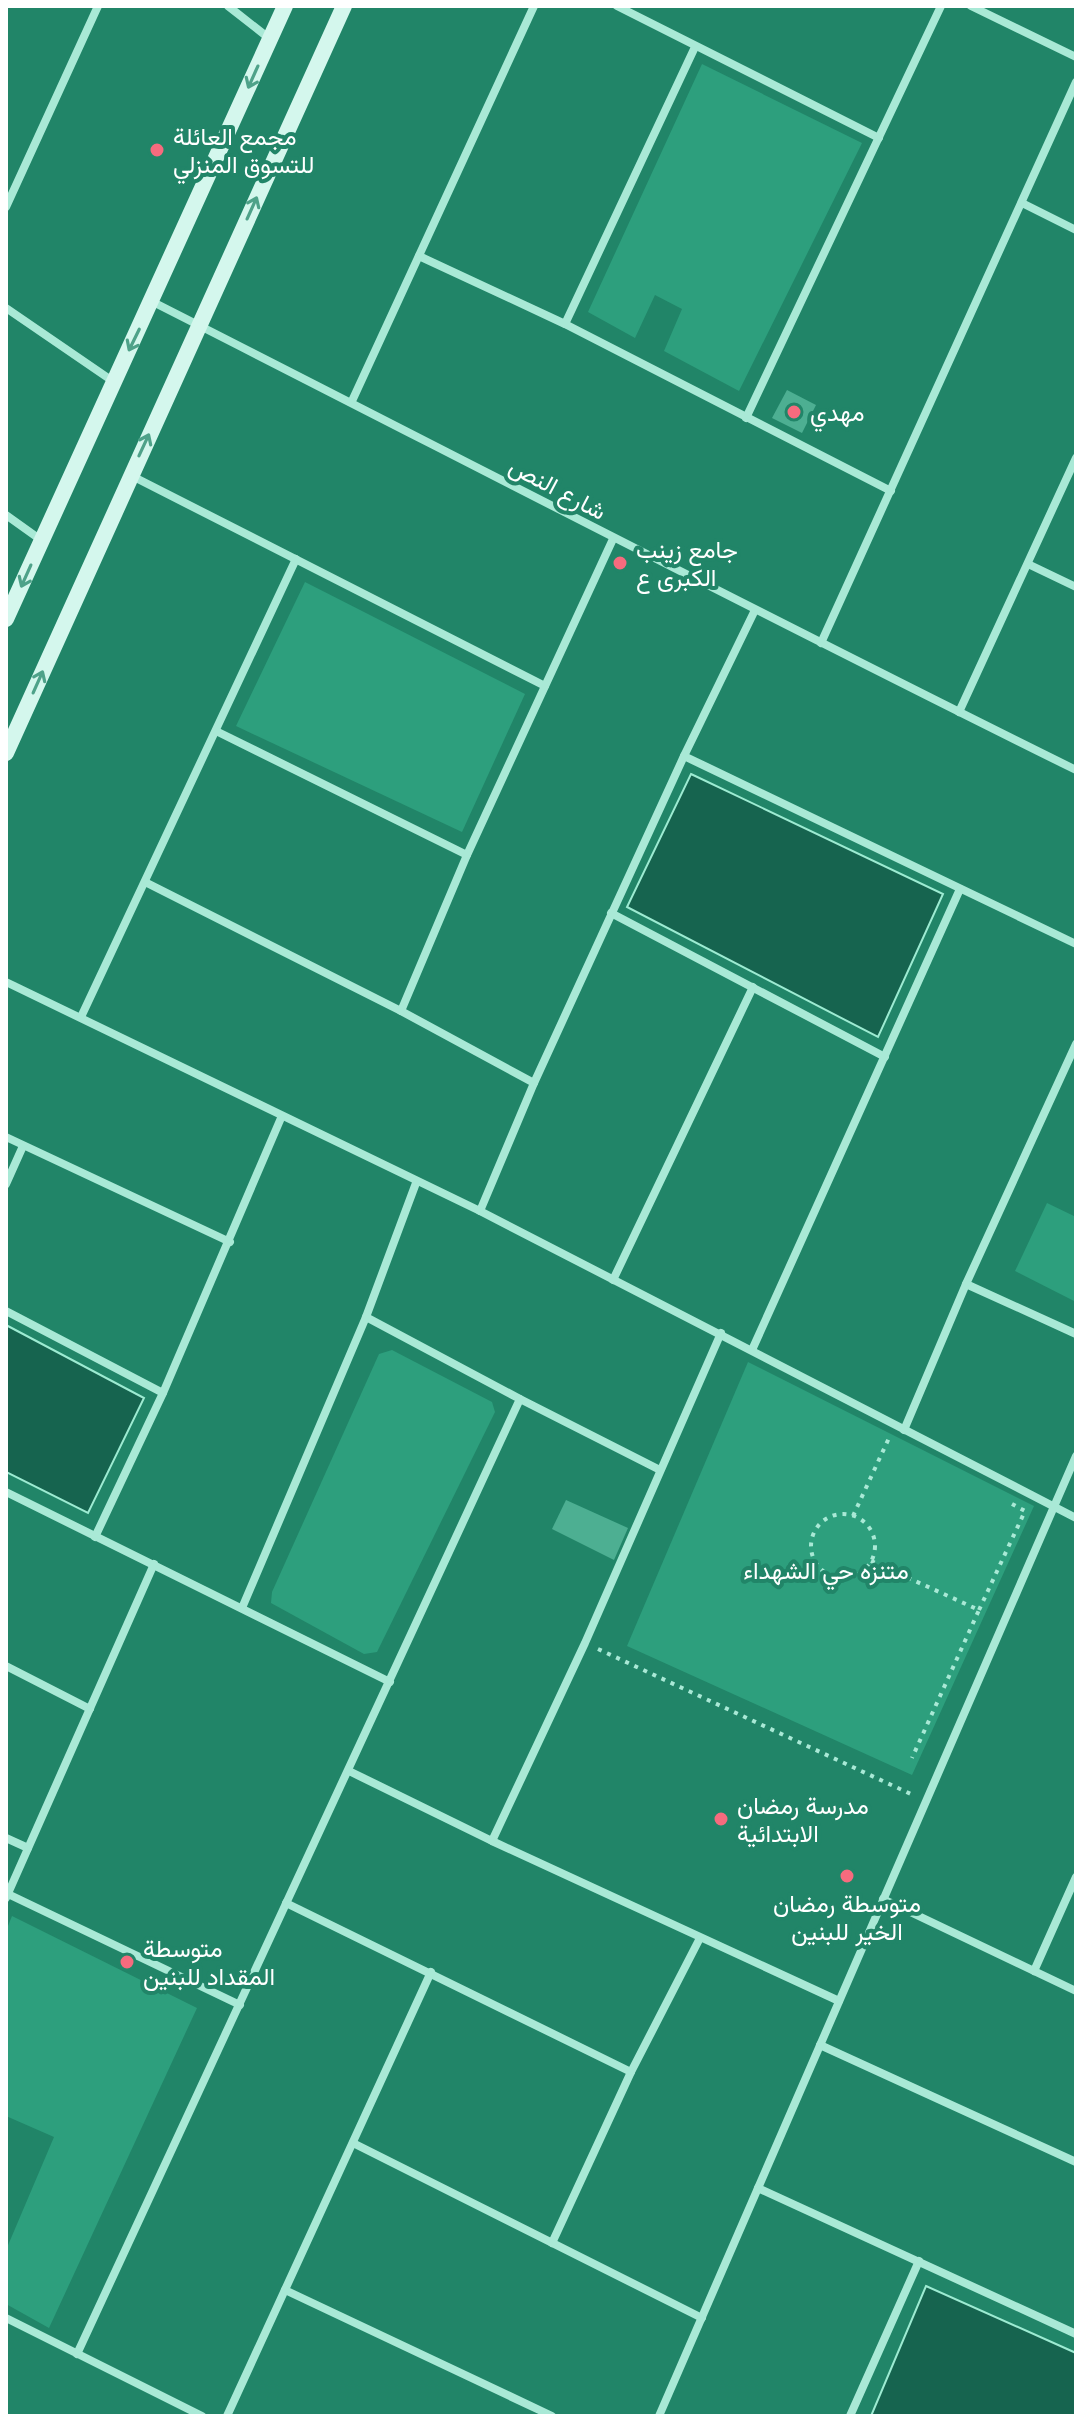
<svg xmlns="http://www.w3.org/2000/svg" width="1082" height="2422" font-family="Mulish,Vazirmatn,sans-serif">
	<style>
		.green { fill: #2d9f7d }
		.water { fill: #16644f; stroke: #9debd2; stroke-width: 2 }
		.building { fill: #4daf92 }
		.lines { fill: none; stroke-linecap: round; stroke-linejoin: round }
		.path { stroke: #a9e9d6; stroke-width: 4; stroke-dasharray: 4 6; stroke-linecap: butt }
		.minor { stroke: #a9e9d6; stroke-width: 8 }
		.secondary { stroke: #d4f7ed; stroke-width: 16 }
		.oneway { stroke: #4ea289 }
		.poi-dot { fill: #f66b7e; stroke: #218568; stroke-width: 3 }
		.labels { text-anchor: middle; dominant-baseline: central; stroke-width: 8; stroke-linejoin: round; paint-order: stroke }
		.poi-label { font-size: 24px; fill: #fff; stroke: #218568; text-anchor: start }
		.street-label { font-size: 24px; fill: #fff; stroke: #218568 }
		.park-label { font-size: 24px; fill: #fdfffe; stroke: #218568 }
	</style>
	<rect width="100%" height="100%" fill="#218568"/>
	<g class="green">
		<path d="M702,64L862,143L739,391L664,351L682,309L655,295L635,338L588,312Z"/>
		<path d="M305,582L525,694L462,832L236,726Z"/>
		<path d="M1047,1203L1076,1217V1302L1015,1271Z"/>
		<path d="M392,1350L492,1402L495,1412L377,1652L364,1654L271,1603L272,1592L379,1354Z"/>
		<path d="M748,1362L1034,1506L912,1775L627,1646Z"/>
		<path d="M12,1916L197,2008L49,2328L6,2304V2250L54,2137L6,2116V1931Z"/>
	</g>
	<g class="water">
		<path d="M691,774L943,894L878,1037L627,907Z"/>
		<path d="M6,1325L144,1398L88,1513L6,1472Z"/>
		<path d="M926,2286L1076,2353V2416H871Z"/>
	</g>
	<g class="building">
		<path d="M787,390L816,405L802,433L772,418Z"/>
		<path d="M566,1500L628,1528L614,1560L552,1529Z"/>
	</g>
	<g class="lines">
		<g class="path">
			<circle cx="843" cy="1546" r="32"/>
			<path d="M853,1516L889,1438"/>
			<path d="M871,1561L979,1610L912,1758"/>
			<path d="M979,1610L1025,1511L1012,1504"/>
			<path d="M598,1649L913,1795"/>
		</g>
		<g class="minor">
			<path d="M228,6L270,39"/>
			<path d="M617,6L879,138"/>
			<path d="M971,6L1076,57"/>
			<path d="M1022,203L1076,230"/>
			<path d="M6,207L98,6"/>
			<path d="M419,256L565,324L891,491"/>
			<path d="M153,302C460,458 766,617 1076,770"/>
			<path d="M6,308L114,382"/>
			<path d="M565,324L695,47"/>
			<path d="M352,401L534,6"/>
			<path d="M746,418L941,6"/>
			<path d="M132,476L545,686"/>
			<path d="M6,515L41,540"/>
			<path d="M1028,564L1076,587"/>
			<path d="M821,643L1076,82"/>
			<path d="M959,712L1076,458"/>
			<path d="M216,731L467,855"/>
			<path d="M684,756L755,610"/>
			<path d="M145,882L401,1011L534,1083"/>
			<path d="M611,913L885,1057"/>
			<path d="M6,982L480,1211L1076,1518"/>
			<path d="M401,1011L467,855L613,539"/>
			<path d="M81,1017L296,559"/>
			<path d="M1076,1044L966,1284L1076,1334"/>
			<path d="M6,1137L230,1242"/>
			<path d="M6,1184L23,1146"/>
			<path d="M480,1211L534,1083L684,756L1076,944"/>
			<path d="M613,1280L753,987"/>
			<path d="M6,1311L163,1393"/>
			<path d="M752,1350L960,889"/>
			<path d="M520,1399L660,1470"/>
			<path d="M904,1430L966,1284"/>
			<path d="M6,1492L390,1682"/>
			<path d="M95,1537L163,1393L281,1118"/>
			<path d="M242,1608L366,1317L416,1183"/>
			<path d="M6,1666L90,1709"/>
			<path d="M349,1771L492,1841L839,2001"/>
			<path d="M6,1838L28,1848"/>
			<path d="M492,1841L585,1643L721,1333"/>
			<path d="M8,1894L240,2005"/>
			<path d="M6,1898L154,1564"/>
			<path d="M883,1899L1076,1991"/>
			<path d="M286,1903L631,2072"/>
			<path d="M1034,1971L1076,1877"/>
			<path d="M820,2045L1076,2162"/>
			<path d="M353,2143L702,2318"/>
			<path d="M758,2188L1076,2334"/>
			<path d="M552,2243L631,2072L700,1938"/>
			<path d="M285,2290L552,2416"/>
			<path d="M6,2318L202,2416"/>
			<path d="M77,2354L520,1399L366,1317"/>
			<path d="M227,2416L431,1972"/>
			<path d="M659,2416L1076,1456"/>
			<path d="M850,2416L919,2261"/>
		</g>
		<g class="secondary">
			<path d="M6,619L285,6"/>
			<path d="M6,753L344,6"/>
		</g>
	</g>
	<defs><path id="oneway-shaft" d="M-6 0H5M1.5-3L5.5 0L1.5 3" fill="none" stroke-width="1.6" stroke-linecap="round" stroke-linejoin="round" transform="scale(2)"/></defs>
	<g class="oneway">
		<use href="#oneway-shaft" transform="translate(253 77) rotate(114)"/>
		<use href="#oneway-shaft" transform="translate(252 208) rotate(-66)"/>
		<use href="#oneway-shaft" transform="translate(134 340) rotate(116)"/>
		<use href="#oneway-shaft" transform="translate(144 445) rotate(-65)"/>
		<use href="#oneway-shaft" transform="translate(26 576) rotate(114)"/>
		<use href="#oneway-shaft" transform="translate(38 682) rotate(-66)"/>
	</g>
	<g class="poi-dot">
		<circle cx="157" cy="150" r="8"/>
		<circle cx="794" cy="412" r="8"/>
		<circle cx="620" cy="563" r="8"/>
		<circle cx="721" cy="1819" r="8"/>
		<circle cx="847" cy="1876" r="8"/>
		<circle cx="127" cy="1962" r="8"/>
	</g>
	<g class="labels">
		<g class="poi-label">
			<text x="173" y="136">مجمع العائلة<tspan x="173" dy="28">للتسوق المنزلي</tspan></text>
			<text x="810" y="412">مهدي</text>
			<text x="636" y="549">جامع زينب<tspan x="636" dy="28">الكبرى ع</tspan></text>
			<text x="737" y="1805">مدرسة رمضان<tspan x="737" dy="28">الابتدائية</tspan></text>
			<text x="847" y="1903" text-anchor="middle">متوسطة رمضان<tspan x="847" dy="28">الخير للبنين</tspan></text>
			<text x="143" y="1948">متوسطة<tspan x="143" dy="28">المقداد للبنين</tspan></text>
		</g>
		<g class="street-label">
			<text transform="translate(558 488) rotate(28)">شارع النص</text>
		</g>
		<g class="park-label">
			<text x="826" y="1570">متنزه حي الشهداء</text>
		</g>
	</g>
	<rect width="1082" height="2422" fill="none" stroke="#ffffff" stroke-width="16"/>
</svg>
